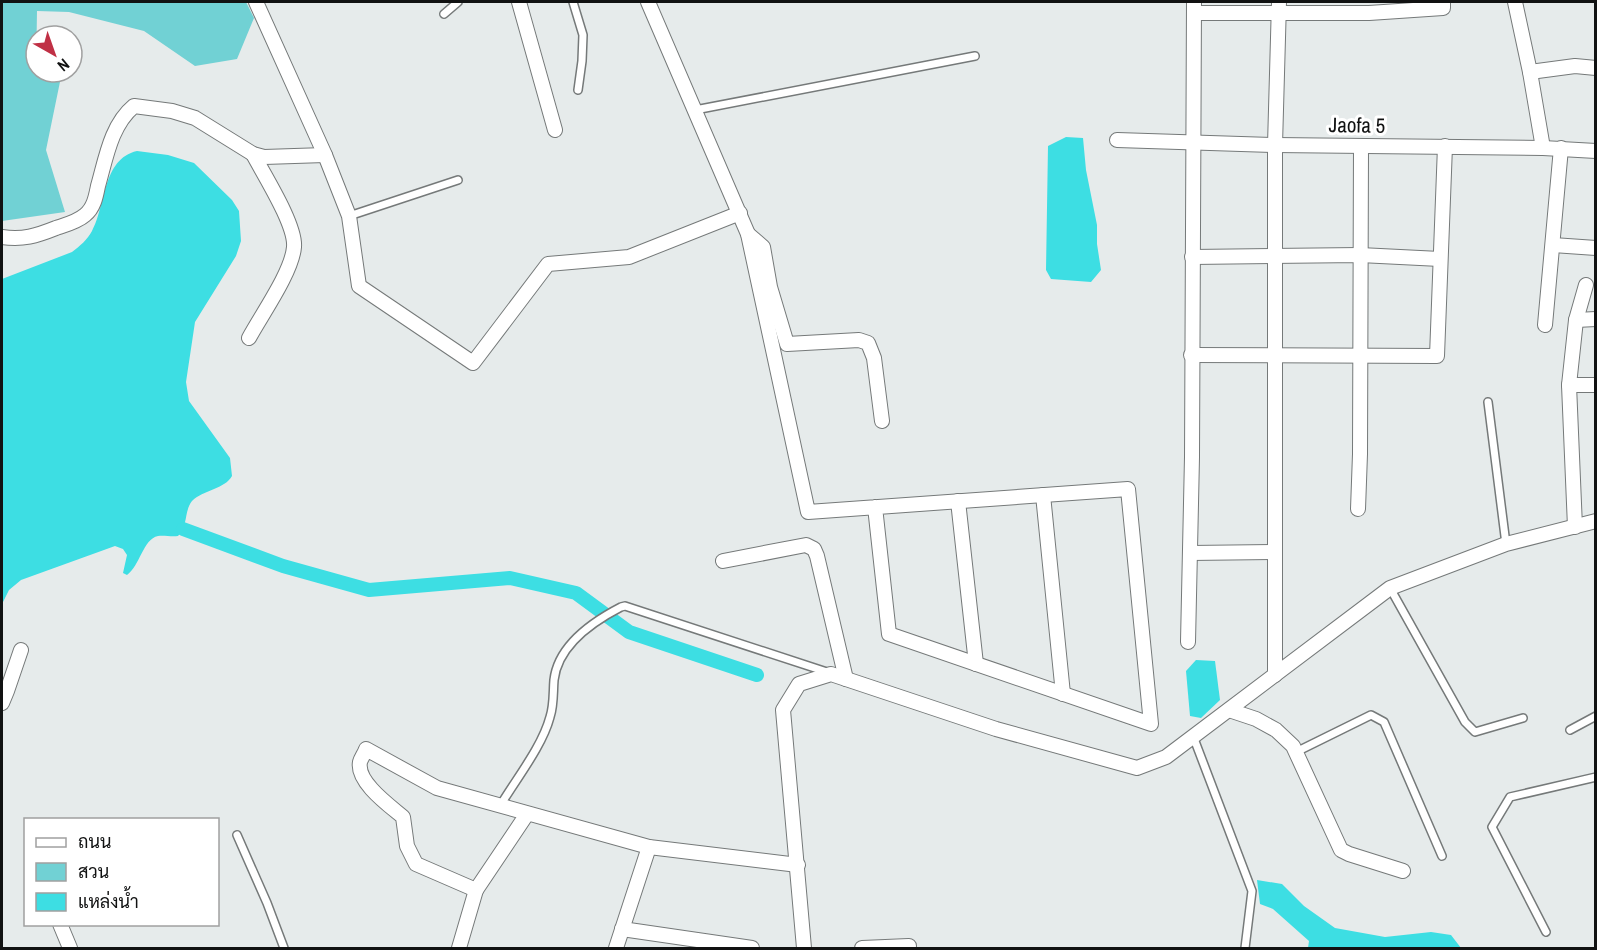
<svg xmlns="http://www.w3.org/2000/svg" width="1597" height="950" font-family="'Archivo Narrow',Sarabun,sans-serif">
	<style>
		.green { fill: #71d1d4 }
		.water { fill: #3ddee3 }
		.lines { fill: none; stroke-linecap: round; stroke-linejoin: round }
		.canal { stroke: #3ddee3; stroke-width: 14 }
		.service-casing { stroke: #757979; stroke-width: 10 }
		.minor-casing { stroke: #757979; stroke-width: 16 }
		.service { stroke: #fff; stroke-width: 7 }
		.minor { stroke: #fff; stroke-width: 14 }
		.labels { text-anchor: middle; dominant-baseline: central; stroke-width: 6; stroke-linejoin: round; paint-order: stroke }
		.street-label { font-size: 21px; fill: #111212; stroke: #fff }
	</style>
	<rect width="100%" height="100%" fill="#e6ebeb"/>
	<path class="green" d="M2,2H246L254,18L237,59L195,66L144,31L69,12L37,11L36,72H62L46,150L65,212L2,221Z"/>
	<g class="water">
		<path d="M1066,137L1083,138L1086,170L1097,225V244L1101,270L1091,282L1051,279L1046,270L1048,146Z"/>
		<path d="M137,151L168,155L194,163L232,200L239,211L241,241L236,256L195,322L186,382L189,401L230,458L232,476C225,489 203,490 192,501C184,511 188,527 178,536C171,537 164,535 158,536C143,539 140,566 127,575L123,573L127,555L123,549L115,546L21,580L9,590L2,604V279L72,252C80,246 87,240 92,231C106,206 102,159 137,151Z"/>
		<path d="M1196,660L1215,661L1220,700L1201,718L1190,716L1186,671Z"/>
		<path d="M1257,880L1282,884L1304,906L1335,928L1385,937L1431,932L1451,935L1461,948H1308L1309,941L1273,909L1260,904Z"/>
	</g>
	<g class="lines">
		<path class="canal" d="M183,529L283,566L369,590L510,578L576,593L629,632L757,675"/>
		<g class="service-casing">
			<g id="service">
				<path d="M573,2L583,35L582,61L578,90"/>
				<path d="M444,14L458,2"/>
				<path d="M695,110L975,56"/>
				<path d="M349,216L458,180"/>
				<path d="M1488,402L1506,544"/>
				<path d="M1390,588L1465,722L1475,732L1523,718"/>
				<path d="M1570,730L1596,716"/>
				<path d="M1193,736L1252,891L1245,948"/>
				<path d="M1296,752L1371,715L1384,722L1442,856"/>
				<path d="M500,806C516,779 542,747 550,717C554,705 553,692 554,680C558,645 592,622 621,607L625,606L827,672"/>
				<path d="M237,835L267,903L284,948"/>
				<path d="M1546,932L1492,827L1510,797L1596,777"/>
			</g>
		</g>
		<g class="minor-casing">
			<g id="minor">
				<path d="M256,2L325,155L349,216L359,286L473,363L548,264L629,257L740,213"/>
				<path d="M519,2L555,130"/>
				<path d="M648,2L748,234L808,512L1128,489L1151,724L889,634L875,507"/>
				<path d="M1515,2L1530,72L1543,148"/>
				<path d="M1194,13H1369L1443,8V2"/>
				<path d="M1530,72L1575,66L1596,68"/>
				<path d="M1117,140L1275,145L1543,148L1596,151"/>
				<path d="M748,234L763,247L770,287L787,344L859,340L868,343L874,358L882,421"/>
				<path d="M2,237C23,240 36,236 56,228C65,225 77,222 85,215C94,208 96,196 98,186C106,158 111,125 134,106L172,111L195,118L253,154L264,157L325,155"/>
				<path d="M1553,245L1596,248"/>
				<path d="M1192,257L1360,255L1440,259"/>
				<path d="M1576,320L1596,319"/>
				<path d="M1545,325L1561,148"/>
				<path d="M249,338C262,314 292,272 294,247C296,225 264,175 253,154"/>
				<path d="M1191,355L1437,356L1445,146"/>
				<path d="M1569,385H1596"/>
				<path d="M1043,495L1063,694"/>
				<path d="M958,501L976,664"/>
				<path d="M1358,509L1360,454L1361,146"/>
				<path d="M1575,527L1569,385L1576,320L1586,285"/>
				<path d="M1190,553L1275,552"/>
				<path d="M723,561L806,545L814,549L817,556L846,679"/>
				<path d="M1188,642L1192,457L1194,2"/>
				<path d="M1275,675V145L1279,2"/>
				<path d="M2,703L7,691L21,650"/>
				<path d="M1229,710L1256,719L1276,730L1293,746L1341,850L1349,854L1403,871"/>
				<path d="M527,814L476,890L416,864L407,846L403,817C390,806 356,782 360,762C361,758 365,753 366,749L437,788L649,847L798,865"/>
				<path d="M60,924L70,948"/>
				<path d="M622,929L752,948"/>
				<path d="M459,948L476,890"/>
				<path d="M616,948L649,847"/>
				<path d="M804,948L783,710L799,684L831,674L996,729L1137,768L1166,757L1390,588L1506,544L1596,521"/>
				<path d="M862,948L909,946"/>
			</g>
		</g>
		<use href="#service" class="service"/>
		<use href="#minor" class="minor"/>
	</g>
	<g class="labels">
		<g class="street-label">
			<text transform="translate(1357 125) rotate(1)">Jaofa 5</text>
		</g>
	</g>
	<rect width="1597" height="950" fill="none" stroke="#111212" stroke-width="6"/>
	<rect x="24" y="818" width="195" height="108" fill="#ffffff" stroke="#a0a0a0" stroke-width="1.5"/>
	<rect x="36" y="838" width="30" height="9" fill="#ffffff" stroke="#a0a0a0" stroke-width="1.5"/>
	<text x="78" y="848" font-size="18" fill="#111212">ถนน</text>
	<rect x="36" y="863" width="30" height="18" fill="#71d1d4" stroke="#a0a0a0" stroke-width="1.5"/>
	<text x="78" y="878" font-size="18" fill="#111212">สวน</text>
	<rect x="36" y="893" width="30" height="18" fill="#3ddee3" stroke="#a0a0a0" stroke-width="1.5"/>
	<text x="78" y="908" font-size="18" fill="#111212">แหล่งน้ำ</text>
	<g transform="translate(54 54) rotate(140)"><circle r="28" fill="#ffffff" stroke="#a0a0a0" stroke-width="1.5"/>
	<path d="M0-4.5L10 22L0 15L-10 22Z" fill="#c03045"/>
	<text y="-9" font-size="16" font-weight="bold" text-anchor="middle" fill="#111212">N</text>
	</g>
</svg>
